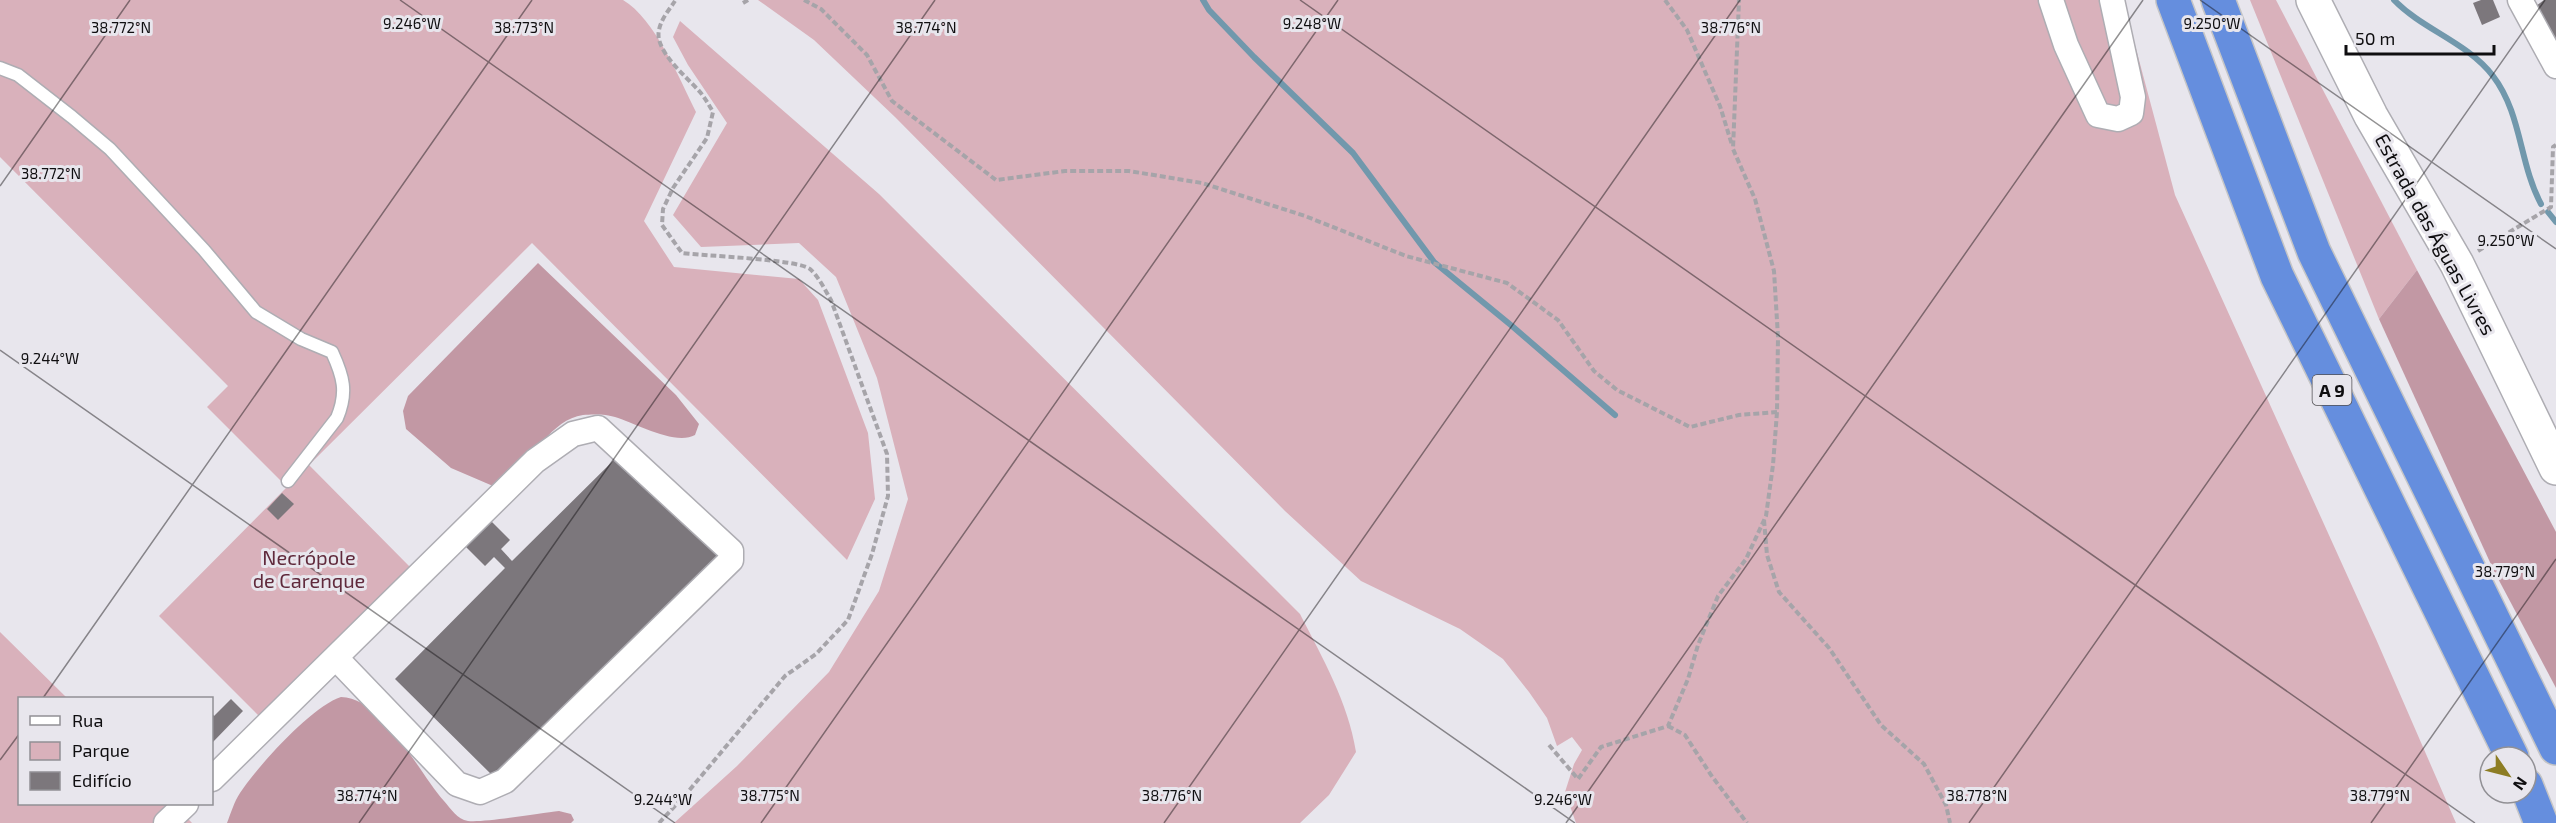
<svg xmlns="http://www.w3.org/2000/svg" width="2556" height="823" font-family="'Exo 2',sans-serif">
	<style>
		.green { fill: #d9b1bb }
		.forest { fill: #c298a4 }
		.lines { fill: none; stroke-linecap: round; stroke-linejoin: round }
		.stream { stroke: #7198ac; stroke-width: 6 }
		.building { fill: #7c777c }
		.lane-casing { stroke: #aeadb3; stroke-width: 15 }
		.street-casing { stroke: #aeadb3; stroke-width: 27 }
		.secondary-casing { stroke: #aeadb3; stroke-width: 36 }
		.highway-casing { stroke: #c5c5c6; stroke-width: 36 }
		.path { stroke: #a6a4a9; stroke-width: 4; stroke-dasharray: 6 3; stroke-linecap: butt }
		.lane { stroke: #fff; stroke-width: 12 }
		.street { stroke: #fff; stroke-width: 24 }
		.secondary { stroke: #fff; stroke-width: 33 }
		.highway { stroke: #658ede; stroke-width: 33 }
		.ticks { fill: none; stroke: #0f0e10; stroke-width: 1.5; stroke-opacity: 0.45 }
		.labels { text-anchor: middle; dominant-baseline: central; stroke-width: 6; stroke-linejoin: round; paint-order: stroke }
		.shield { fill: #e8e6ed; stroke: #504f52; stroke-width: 1.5 }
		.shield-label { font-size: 18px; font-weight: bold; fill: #0f0e10 }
		.street-label { font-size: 20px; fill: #0f0e10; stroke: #e8e6ed }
		.park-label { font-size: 20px; fill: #602a3c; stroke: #e8e6ed }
		.ticks-label { font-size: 15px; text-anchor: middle; fill: #0f0e10; stroke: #e8e6ed; stroke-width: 6; stroke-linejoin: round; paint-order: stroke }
	</style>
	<rect width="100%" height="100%" fill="#e8e6ed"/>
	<g class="green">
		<path d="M0,0H623C655,19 679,78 696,112L644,221L674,267L799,279L818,300L868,433L875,499L847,560L532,243L309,465L411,568L261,718L159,616L287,487L207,407L228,386L0,157Z"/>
		<path d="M758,0H2123L2175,195L2376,639L2456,823H1576L1565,792L1574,764L1582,750L1572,737L1557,746L1547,718L1529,692L1503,659L1460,629L1361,581L1285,511L895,117L814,40Z"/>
		<path d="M2250,0H2276L2417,270L2379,319Z"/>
		<path d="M680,21L879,194L1300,614C1323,659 1348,702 1356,752L1329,795L1300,823H674L737,766L829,672L879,591L908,499L877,378L836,277L799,243L701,247L673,215L727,123L688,65L673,37Z"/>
		<path d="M0,632L67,698H20V804H174L192,823H0Z"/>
	</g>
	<g class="forest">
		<path d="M538,263L676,395L699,424L695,435C675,446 635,423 615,417C607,414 592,414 583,415C545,420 525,478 493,486L451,468L406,429L403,411L408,396Z"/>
		<path d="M2417,270L2556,532V688L2494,571L2379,319Z"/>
		<path d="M341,697C383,698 418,772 444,801C451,809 457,819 468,821C484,823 540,813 559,811L571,814L574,820L571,823H227C231,813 234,802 240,793C257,767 312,706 341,697Z"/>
	</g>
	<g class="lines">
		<g class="stream">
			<path d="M1203,0L1209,10L1254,57L1353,153L1434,262L1512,326L1615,415"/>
			<path d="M2394,0C2423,30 2467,42 2493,76C2522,114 2519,163 2541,204"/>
			<path d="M2548,212L2556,222"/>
		</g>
	</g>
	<g class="building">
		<path d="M2481,0H2493L2500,17L2482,25L2473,3Z"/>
		<path d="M2544,0H2556V46L2536,6Z"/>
		<path d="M620,454L722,556L498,781L395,679L505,568L494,557L485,566L462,543L487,517L510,540L501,549L512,561Z"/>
		<path d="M282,493L294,504L278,520L267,509Z"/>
		<path d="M231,699L243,711L212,743V713L214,716Z"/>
	</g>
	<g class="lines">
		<g class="lane-casing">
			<path id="lane" d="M0,68L18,75L72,117L110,149L204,250L256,312L301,339L332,352C343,376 348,392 337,418L288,481"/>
		</g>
		<g class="street-casing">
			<g id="street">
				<path d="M2051,0L2066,45L2098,115L2118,119L2131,113L2133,97L2112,0"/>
				<path d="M2520,0L2556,66"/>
				<path d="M212,779L535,461L573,434L598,428L731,551V560L505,781L480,792L457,784L336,658"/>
				<path d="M166,823L186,804"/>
			</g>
		</g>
		<g class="secondary-casing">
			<path id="secondary" d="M2313,0L2371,116L2457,264L2556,468"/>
		</g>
		<g class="highway-casing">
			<g id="highway">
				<path d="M2173,0L2277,276L2512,757"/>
				<path d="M2218,0L2314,252L2556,748"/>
				<path d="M2526,785L2541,823"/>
			</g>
		</g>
		<g class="path">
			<path d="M804,0L821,9L867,55L892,101L996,180L1065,171H1129L1202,183L1305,216L1406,256L1507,283L1558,320L1594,371L1617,390L1690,427L1739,415L1777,412"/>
			<path d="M1665,0L1687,30L1720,106L1732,145"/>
			<path d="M743,3L748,0"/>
			<path d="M2478,251L2551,207L2553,147L2556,145"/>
			<path d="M1764,520L1767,555L1779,592L1829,648L1881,725L1924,764L1946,805L1950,823"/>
			<path d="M1668,726L1685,735L1711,775L1747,823"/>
			<path d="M1549,745L1578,779L1601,747L1668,726L1688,679L1698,645L1718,596L1746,559L1766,516L1773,465L1777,412L1778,337L1774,271L1755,199L1733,149L1739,0"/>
			<path d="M659,823L687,793L785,676L816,654L848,620L872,554L888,496L887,454L831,300C825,290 819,277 810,269C797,259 704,256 682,253L662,225L663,209L673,188L707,138L713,112C709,105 705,98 700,92C687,77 654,51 659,30C661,19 669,10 675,1"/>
		</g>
		<use href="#lane" class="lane"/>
		<use href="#street" class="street"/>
		<use href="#secondary" class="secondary"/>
		<use href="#highway" class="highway"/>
	</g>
	<path class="ticks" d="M400,0L1575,823M1300,0L2475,823M2200,0L2556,249M0,186L130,0M0,350L675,823M43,698L532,0M0,760L20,733M359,823L935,0M761,823L1338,0M1164,823L1740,0M1566,823L2143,0M1969,823L2545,0M2371,823L2556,559"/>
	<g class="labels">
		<rect class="shield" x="2312.5" y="375" width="39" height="30" rx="4.5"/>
		<g class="shield-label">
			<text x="2332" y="390">A 9</text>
		</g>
		<g class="street-label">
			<text transform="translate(2436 234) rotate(61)">Estrada das Águas Livres</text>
		</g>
		<g class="park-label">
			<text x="309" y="557">Necrópole<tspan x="309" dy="23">de Carenque</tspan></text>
		</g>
	</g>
	<g class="ticks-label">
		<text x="2212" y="29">9.250°W</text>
		<text x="412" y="29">9.246°W</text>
		<text x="1312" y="29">9.248°W</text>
		<text x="121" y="33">38.772°N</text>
		<text x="524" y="33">38.773°N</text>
		<text x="926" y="33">38.774°N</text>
		<text x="1731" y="33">38.776°N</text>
		<text x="51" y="179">38.772°N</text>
		<text x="2506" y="246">9.250°W</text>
		<text x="50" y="364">9.244°W</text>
		<text x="2505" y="577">38.779°N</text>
		<text x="367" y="801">38.774°N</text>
		<text x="770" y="801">38.775°N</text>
		<text x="1172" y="801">38.776°N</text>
		<text x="1977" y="801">38.778°N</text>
		<text x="2380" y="801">38.779°N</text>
		<text x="663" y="805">9.244°W</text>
		<text x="1563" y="805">9.246°W</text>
	</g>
	<rect x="18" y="697" width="195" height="108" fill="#e8e6ed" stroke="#919095" stroke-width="1.5"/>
	<rect x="30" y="716" width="30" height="9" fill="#ffffff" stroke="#919095" stroke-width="1.5"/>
	<text x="72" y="727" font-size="18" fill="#0f0e10">Rua</text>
	<rect x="30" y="742" width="30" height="18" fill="#d9b1bb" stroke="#919095" stroke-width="1.5"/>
	<text x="72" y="757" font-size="18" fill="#0f0e10">Parque</text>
	<rect x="30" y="772" width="30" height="18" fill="#7c777c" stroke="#919095" stroke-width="1.5"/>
	<text x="72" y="787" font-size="18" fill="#0f0e10">Edifício</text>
	<g transform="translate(2508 775) rotate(125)"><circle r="28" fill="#e8e6ed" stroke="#919095" stroke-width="1.5"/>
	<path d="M0-4.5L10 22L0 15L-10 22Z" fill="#8d7d24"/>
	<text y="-9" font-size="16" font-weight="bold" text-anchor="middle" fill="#0f0e10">N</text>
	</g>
	<path d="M2346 45v9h148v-9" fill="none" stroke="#0f0e10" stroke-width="3"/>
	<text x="2355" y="45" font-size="18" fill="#0f0e10" stroke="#e8e6ed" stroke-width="4.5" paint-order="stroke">50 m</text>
</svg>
